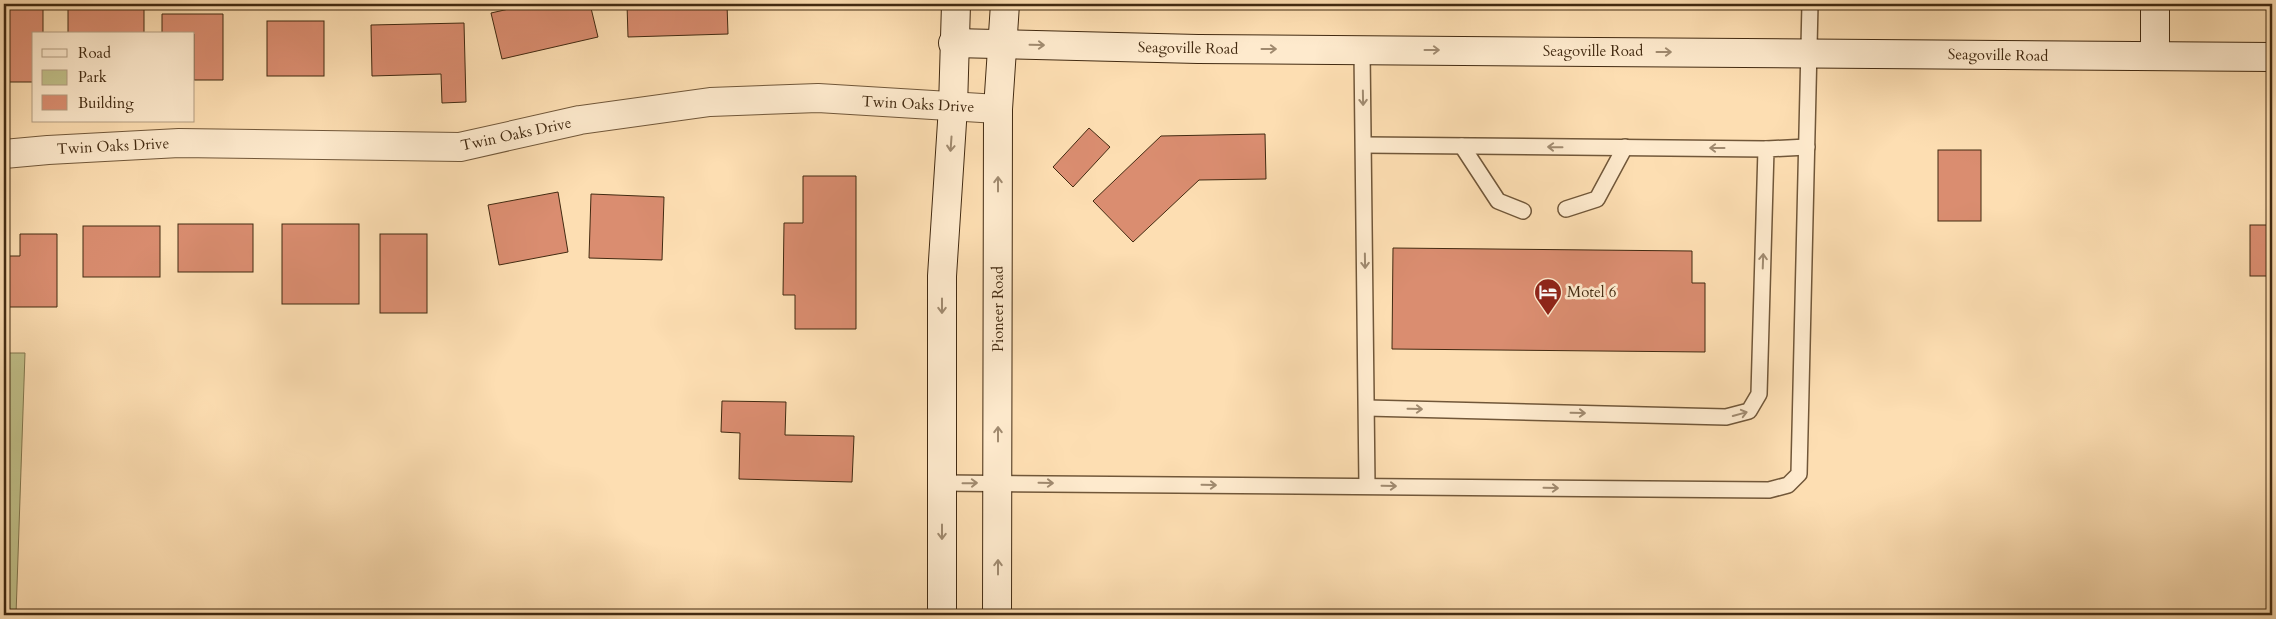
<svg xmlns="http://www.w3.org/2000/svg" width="2276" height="619" font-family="Cardo,serif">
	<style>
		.green { fill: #c1c18a; stroke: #82764e }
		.building { fill: #da8d70; stroke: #422a11 }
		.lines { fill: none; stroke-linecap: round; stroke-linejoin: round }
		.service-casing { stroke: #715739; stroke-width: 18 }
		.minor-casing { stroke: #715739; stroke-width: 30 }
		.secondary-casing { stroke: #422a11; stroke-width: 30 }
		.service { stroke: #feeacd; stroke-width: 15 }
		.minor { stroke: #feeacd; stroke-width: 28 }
		.secondary { stroke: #feeacd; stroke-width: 28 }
		.oneway { stroke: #a08a6f }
		.labels { text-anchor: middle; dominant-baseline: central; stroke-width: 5; stroke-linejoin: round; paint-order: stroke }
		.street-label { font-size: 15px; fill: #422a11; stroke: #feeacd }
		.poi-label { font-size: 15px; fill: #422a11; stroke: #feeacd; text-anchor: start }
	</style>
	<rect width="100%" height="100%" fill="#fddeb2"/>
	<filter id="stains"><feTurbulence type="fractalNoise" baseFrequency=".004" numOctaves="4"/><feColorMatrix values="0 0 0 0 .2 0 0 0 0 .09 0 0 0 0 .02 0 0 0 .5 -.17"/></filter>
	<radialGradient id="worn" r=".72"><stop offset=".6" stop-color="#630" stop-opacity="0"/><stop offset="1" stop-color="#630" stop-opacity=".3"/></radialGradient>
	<path class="green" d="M4,353H25L16,615H4Z"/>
	<g class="building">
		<path d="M4,4H43V34H34V82H4Z"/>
		<path d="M531,4H590L598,37L502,59L491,13Z"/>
		<path d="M627,4H727L728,34L628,37Z"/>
		<rect x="68" y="7" width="76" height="27"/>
		<path d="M162,14H223V80H194V34H162Z"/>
		<rect x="267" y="21" width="57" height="55"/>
		<path d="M464,23L466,102L442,103L441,74L372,76L371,25Z"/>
		<path d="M1089,128L1110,147L1073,187L1053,167Z"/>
		<path d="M1265,134L1266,179L1199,180L1133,242L1093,201L1161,136Z"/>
		<rect x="1938" y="150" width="43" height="71"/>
		<path d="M803,176H856V329H795V295H783L784,223H803Z"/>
		<path d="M558,192L568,252L499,265L488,205Z"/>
		<path d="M591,194L664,197L662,260L589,258Z"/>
		<rect x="178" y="224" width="75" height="48"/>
		<rect x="282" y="224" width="77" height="80"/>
		<rect x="2250" y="225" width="22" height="51"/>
		<rect x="83" y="226" width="77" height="51"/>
		<path d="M20,234H57V307H4V256H20Z"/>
		<rect x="380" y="234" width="47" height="79"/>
		<path d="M1393,248L1692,251V283H1705V352L1392,349Z"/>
		<path d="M722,401L786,402L785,435L854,436L852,482L739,479L740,433L721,432Z"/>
	</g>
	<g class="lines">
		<g class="service-casing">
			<g id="service">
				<path d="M1362,50L1367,486"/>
				<path d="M1364,145L1766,149"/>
				<path d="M1462,146L1498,201L1523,211"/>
				<path d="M1566,209L1597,199L1625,147"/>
				<path d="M1367,408L1726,417L1749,411L1759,394L1766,149L1807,147"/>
				<path d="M942,483L1769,490L1788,485L1799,474L1810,4"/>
			</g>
		</g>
		<g class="minor-casing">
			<path id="minor" d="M4,154L48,150L179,143L460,147L580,120L710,102L818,98L998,109"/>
		</g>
		<g class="secondary-casing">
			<g id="secondary">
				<path d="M2155,4V56"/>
				<path d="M953,43L1198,49L2272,57"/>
				<path d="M942,615V276L953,107L956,4"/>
				<path d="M997,615L998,109L1005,4"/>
			</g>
		</g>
		<use href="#service" class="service"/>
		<use href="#minor" class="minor"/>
		<use href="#secondary" class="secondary"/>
	</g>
	<defs><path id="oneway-shaft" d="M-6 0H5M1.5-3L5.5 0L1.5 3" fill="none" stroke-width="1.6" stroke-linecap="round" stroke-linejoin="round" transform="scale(1.25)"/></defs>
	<g class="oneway">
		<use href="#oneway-shaft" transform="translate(1037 45) rotate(1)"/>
		<use href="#oneway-shaft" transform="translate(1269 49)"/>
		<use href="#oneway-shaft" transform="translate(1432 50)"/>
		<use href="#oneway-shaft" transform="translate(1664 52)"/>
		<use href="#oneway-shaft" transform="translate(1363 98) rotate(89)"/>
		<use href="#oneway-shaft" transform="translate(951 144) rotate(94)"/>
		<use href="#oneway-shaft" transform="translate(1555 147) rotate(-179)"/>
		<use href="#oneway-shaft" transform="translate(1717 148) rotate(-180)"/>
		<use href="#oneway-shaft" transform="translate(998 184) rotate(-90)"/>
		<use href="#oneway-shaft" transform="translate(1365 261) rotate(89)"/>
		<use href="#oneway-shaft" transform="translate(1763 261) rotate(-88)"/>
		<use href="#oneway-shaft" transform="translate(942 306) rotate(90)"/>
		<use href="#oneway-shaft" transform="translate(1415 409) rotate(1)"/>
		<use href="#oneway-shaft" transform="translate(1578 413) rotate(1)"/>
		<use href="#oneway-shaft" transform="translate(1740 414) rotate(-15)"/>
		<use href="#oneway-shaft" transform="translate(998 434) rotate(-90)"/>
		<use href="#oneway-shaft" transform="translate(970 483) rotate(-1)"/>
		<use href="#oneway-shaft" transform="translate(1046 483) rotate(1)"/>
		<use href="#oneway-shaft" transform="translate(1209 485) rotate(1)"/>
		<use href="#oneway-shaft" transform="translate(1389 486) rotate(1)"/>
		<use href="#oneway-shaft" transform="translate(1551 488) rotate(1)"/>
		<use href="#oneway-shaft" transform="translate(942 532) rotate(90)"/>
		<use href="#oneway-shaft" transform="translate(998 567) rotate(-90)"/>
	</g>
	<defs>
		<g id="hotel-pin" transform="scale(1.4375)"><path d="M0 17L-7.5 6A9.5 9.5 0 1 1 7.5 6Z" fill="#8f2418" stroke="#feeacd"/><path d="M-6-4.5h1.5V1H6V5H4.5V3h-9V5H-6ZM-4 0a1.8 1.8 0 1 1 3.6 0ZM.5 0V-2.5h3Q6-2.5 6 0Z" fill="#fff"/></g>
	</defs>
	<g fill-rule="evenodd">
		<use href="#hotel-pin" x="1548" y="292"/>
	</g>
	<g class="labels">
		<g class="street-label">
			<text transform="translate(1188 48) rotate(1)">Seagoville Road</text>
			<text x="1593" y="51">Seagoville Road</text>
			<text transform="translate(1998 55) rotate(1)">Seagoville Road</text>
			<text transform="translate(918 104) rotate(3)">Twin Oaks Drive</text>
			<text transform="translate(516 134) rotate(-12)">Twin Oaks Drive</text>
			<text transform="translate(113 146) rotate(-3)">Twin Oaks Drive</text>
			<text transform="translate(998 309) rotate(-90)">Pioneer Road</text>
		</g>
		<g class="poi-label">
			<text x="1567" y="292">Motel 6</text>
		</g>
	</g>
	<rect width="2276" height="619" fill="none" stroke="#fddeb2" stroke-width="20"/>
	<rect x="5" y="5" width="2266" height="609" fill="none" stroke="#422a11" stroke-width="2.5"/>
	<rect x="10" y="10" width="2256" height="599" fill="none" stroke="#422a11"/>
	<rect x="32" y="32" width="162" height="90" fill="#feeacd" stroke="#b39d82"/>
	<rect x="42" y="49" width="25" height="8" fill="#feeacd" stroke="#b39d82"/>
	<text x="78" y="58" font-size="15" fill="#422a11">Road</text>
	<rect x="42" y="70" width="25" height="15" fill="#c1c18a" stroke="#b39d82"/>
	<text x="78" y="82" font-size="15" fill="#422a11">Park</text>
	<rect x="42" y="95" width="25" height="15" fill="#da8d70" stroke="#b39d82"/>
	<text x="78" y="108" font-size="15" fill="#422a11">Building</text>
	<rect width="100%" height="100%" filter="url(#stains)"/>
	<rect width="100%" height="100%" fill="url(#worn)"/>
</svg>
